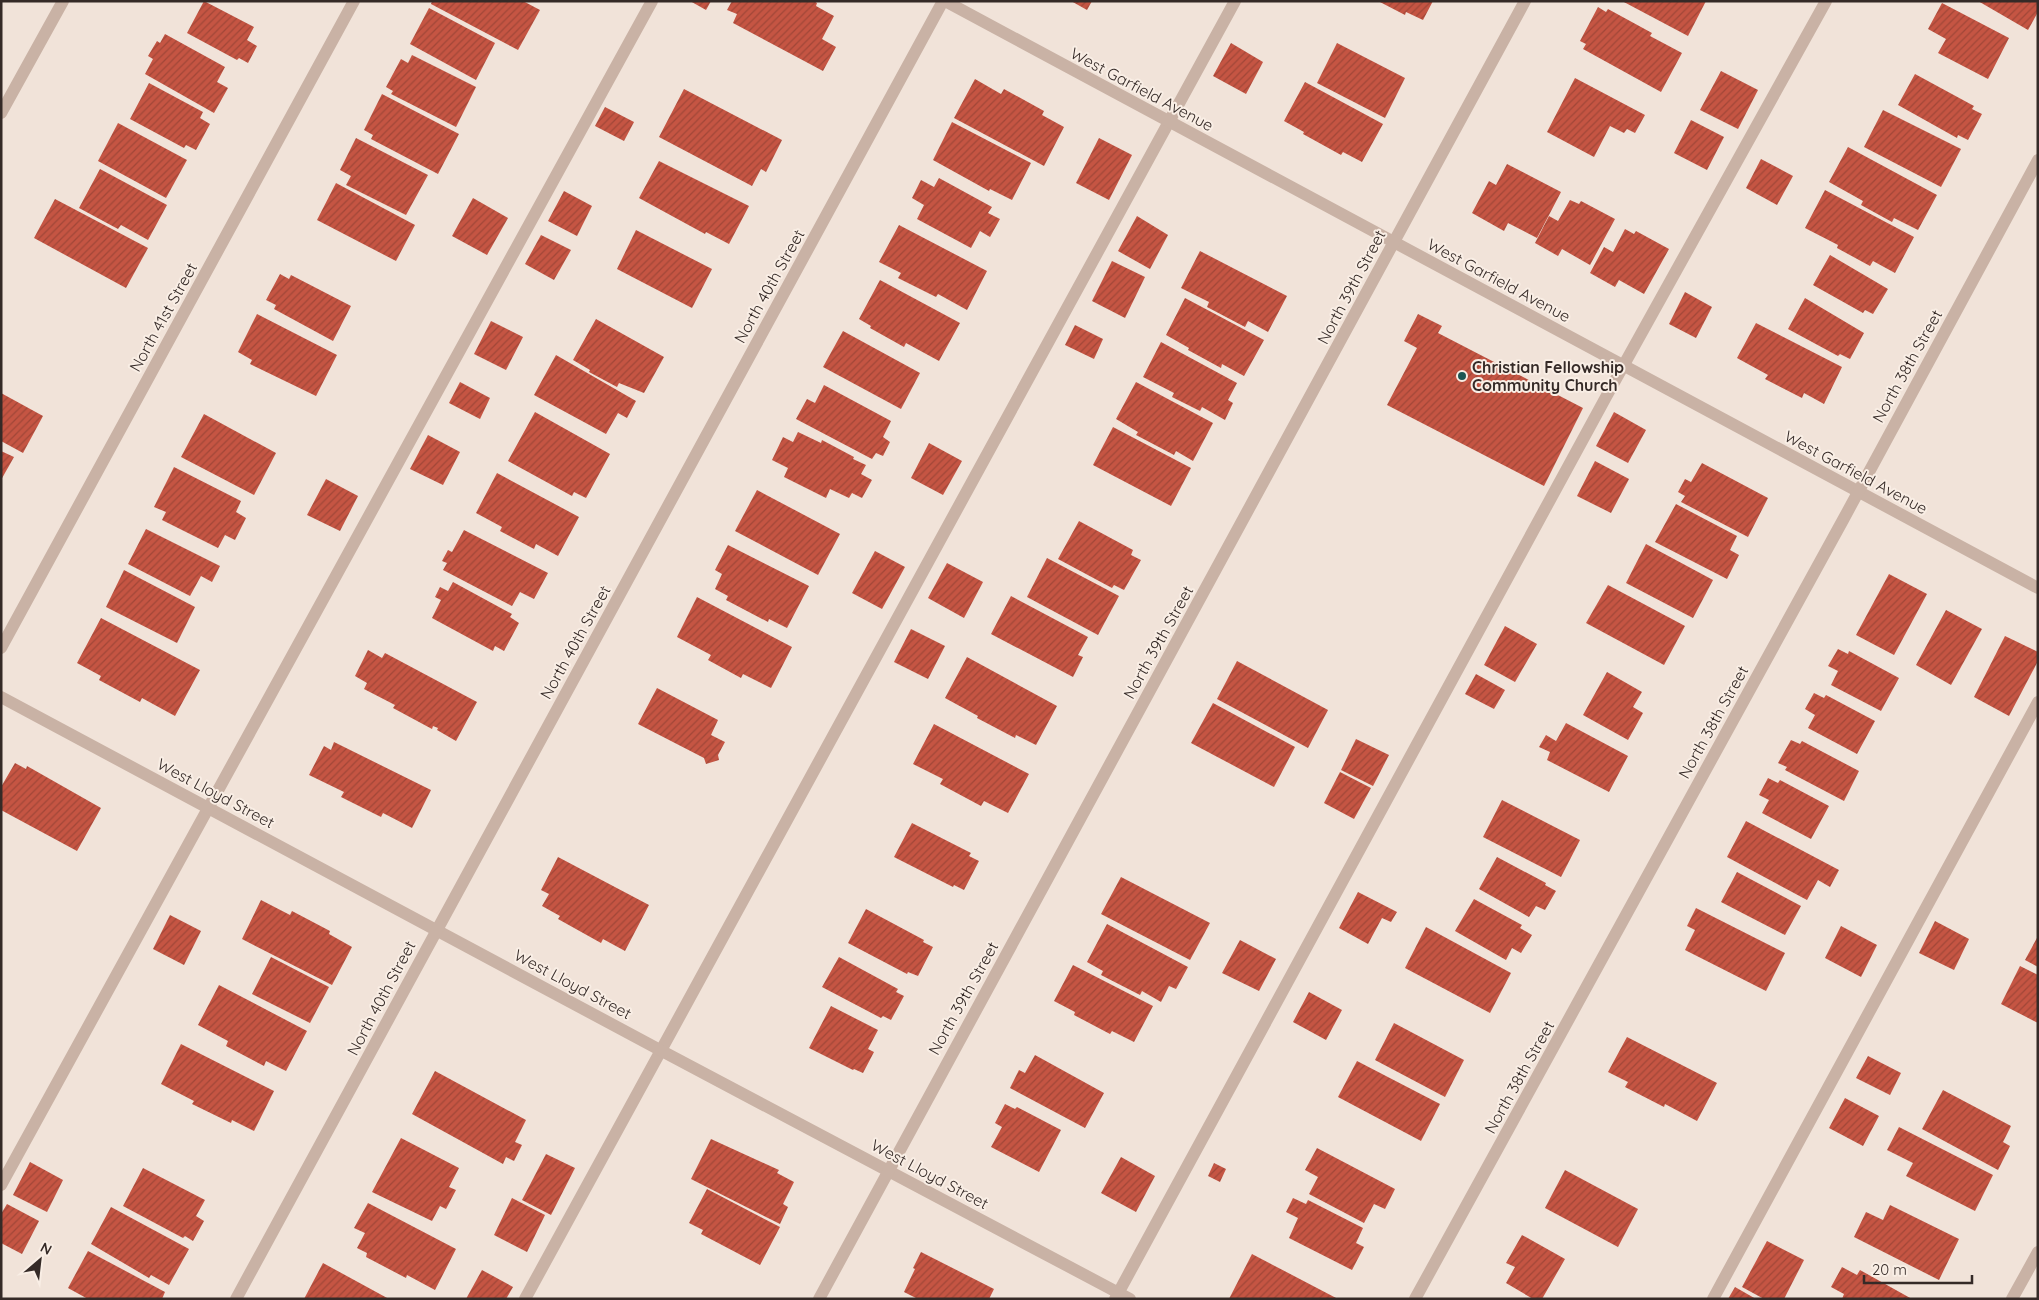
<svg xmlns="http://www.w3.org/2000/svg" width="2039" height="1300" font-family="Quicksand,sans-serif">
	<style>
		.building { fill: url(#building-hatch) }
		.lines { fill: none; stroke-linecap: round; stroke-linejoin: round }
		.service { stroke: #c9b2a5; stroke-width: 12 }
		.minor { stroke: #c9b2a5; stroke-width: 12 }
		.poi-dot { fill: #1c5654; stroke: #f9eee5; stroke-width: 2 }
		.labels { text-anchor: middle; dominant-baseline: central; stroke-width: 4; stroke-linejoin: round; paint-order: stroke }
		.street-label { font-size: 16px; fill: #352a27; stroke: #f9eee5 }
		.poi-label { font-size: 16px; font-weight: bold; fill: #352a27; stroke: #f9eee5; text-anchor: start }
	</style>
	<defs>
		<pattern id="building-hatch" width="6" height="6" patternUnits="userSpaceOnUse" patternTransform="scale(1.25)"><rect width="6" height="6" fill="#c55543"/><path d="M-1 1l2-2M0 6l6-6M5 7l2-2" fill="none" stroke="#a14738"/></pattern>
	</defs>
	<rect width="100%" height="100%" fill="#f1e3d9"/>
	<g class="building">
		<path d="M204,1L254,27L247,40L257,46L248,63L239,58L237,60L187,33Z"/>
		<path d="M432,1H523L540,10L518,50L431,4Z"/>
		<path d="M690,1H711L706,10Z"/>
		<path d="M732,1H814L817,3L816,6L834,16L822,39L836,47L823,71L733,23L737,14L727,10Z"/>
		<path d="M1071,1H1092L1087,10Z"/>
		<path d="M1378,1H1433L1423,20L1406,12L1405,15Z"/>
		<path d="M1622,1H1706L1688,36Z"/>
		<path d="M1978,1H2038V12L2028,30Z"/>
		<path d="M1942,3L2009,38L1988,79L1938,53L1946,39L1928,29Z"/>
		<path d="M1598,7L1606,12L1608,9L1652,33L1650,36L1682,53L1661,92L1583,49L1586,44L1580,41Z"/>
		<path d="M429,8L495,43L476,80L410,44Z"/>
		<path d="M165,34L225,67L217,82L228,88L214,113L145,74L153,59L148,56L157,41L160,43Z"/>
		<path d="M1231,43L1263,62L1246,94L1213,76Z"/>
		<path d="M1337,43L1405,78L1385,118L1317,83Z"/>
		<path d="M412,55L476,87L456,127L391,94L393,91L386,87L401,59L408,63Z"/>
		<path d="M1721,71L1758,90L1738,129L1700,110Z"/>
		<path d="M1915,74L1974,106L1972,109L1982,114L1968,140L1958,135L1957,138L1898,105Z"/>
		<path d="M1575,78L1645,115L1635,133L1627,129L1624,133L1610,126L1594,157L1547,132Z"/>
		<path d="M975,79L1001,94L1004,89L1044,111L1042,115L1064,127L1044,166L954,118Z"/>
		<path d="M1305,82L1383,124L1362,162L1343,152L1341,155L1303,134L1304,132L1284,121Z"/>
		<path d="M149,83L203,112L200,118L210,124L196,150L186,145L184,148L130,119Z"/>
		<path d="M684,89L782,140L766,172L761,169L752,186L659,137Z"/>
		<path d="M382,94L459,134L438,174L371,139L373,135L364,130Z"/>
		<path d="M605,107L634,122L624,141L595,126Z"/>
		<path d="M1883,110L1961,149L1941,187L1864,147Z"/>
		<path d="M1691,120L1724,137L1707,170L1674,153Z"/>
		<path d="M952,122L1031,163L1012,200L990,189L989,191L933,160Z"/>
		<path d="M118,123L187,160L166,198L98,161Z"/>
		<path d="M356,138L428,175L406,215L346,185L351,176L340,170Z"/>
		<path d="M1099,138L1132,155L1109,200L1076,183Z"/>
		<path d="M1848,147L1937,195L1918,230L1894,218L1892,222L1861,205L1863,201L1829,182Z"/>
		<path d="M1761,159L1793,176L1777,205L1746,188Z"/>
		<path d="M659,161L749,206L729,244L706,232L705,234L639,198Z"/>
		<path d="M1507,164L1561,192L1537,238L1508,223L1504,231L1472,213L1489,181L1496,185Z"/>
		<path d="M100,169L167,205L148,240L121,225L118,229L79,208Z"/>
		<path d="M939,178L992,207L988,213L1000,219L990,237L980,231L971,248L917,219L924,205L912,198L921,180L934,187Z"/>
		<path d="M336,183L415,225L396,261L317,220Z"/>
		<path d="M1825,190L1914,237L1895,273L1873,261L1870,266L1837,248L1838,245L1805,228Z"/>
		<path d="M564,191L592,206L577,236L548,221Z"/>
		<path d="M473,198L508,218L487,255L452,236Z"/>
		<path d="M55,199L148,248L126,288L34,238Z"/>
		<path d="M1570,200L1579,204L1581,201L1615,219L1590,265L1562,249L1558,256L1535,243L1549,216L1558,221Z"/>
		<path d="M1137,216L1168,235L1150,269L1118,251Z"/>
		<path d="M899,225L987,271L967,310L938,294L936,297L898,278L901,273L879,262Z"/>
		<path d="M1625,229L1634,234L1636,231L1669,249L1644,294L1619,280L1615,287L1590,273L1604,247L1613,252Z"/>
		<path d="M636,230L712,269L692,308L617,269Z"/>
		<path d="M541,235L571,250L554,280L525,264Z"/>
		<path d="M1200,251L1287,296L1268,332L1248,321L1245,327L1207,307L1209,302L1181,288Z"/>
		<path d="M1830,255L1888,289L1873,314L1865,310L1863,313L1813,285Z"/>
		<path d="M1112,261L1145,277L1125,318L1092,301Z"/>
		<path d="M280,274L289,279L291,275L351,306L333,341L274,309L276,305L266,300Z"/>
		<path d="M880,280L960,323L939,361L906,343L904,347L870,328L871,326L859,319Z"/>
		<path d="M1685,292L1712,307L1696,338L1669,324Z"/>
		<path d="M1185,298L1264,340L1244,376L1222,364L1221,368L1188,350L1189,348L1166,335Z"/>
		<path d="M1805,298L1864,333L1850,359L1840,354L1838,356L1788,329Z"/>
		<path d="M257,314L337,355L316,396L250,364L252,360L238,352Z"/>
		<path d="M1418,314L1442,326L1438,333L1583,408L1544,486L1387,405L1417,348L1404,341Z"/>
		<path d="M596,319L664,357L644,393L619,383L617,387L589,372L590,370L573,360Z"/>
		<path d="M491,321L523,337L506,370L474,354Z"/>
		<path d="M1756,323L1842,367L1824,404L1804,393L1802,398L1765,379L1768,375L1737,358Z"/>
		<path d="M1075,325L1103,339L1094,359L1065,345Z"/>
		<path d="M843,331L920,373L901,409L823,367Z"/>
		<path d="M1161,342L1237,383L1228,400L1233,403L1225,420L1202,407L1200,411L1172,397L1174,393L1143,377Z"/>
		<path d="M556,355L636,401L627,418L618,413L606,434L534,395Z"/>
		<path d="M460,382L490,398L480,419L449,403Z"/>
		<path d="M1136,382L1213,423L1193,461L1176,451L1174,455L1136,435L1138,432L1116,419Z"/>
		<path d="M824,385L891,421L883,437L890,442L883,456L876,453L872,459L796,419L807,399L815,403Z"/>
		<path d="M1,393L43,416L23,453L1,441Z"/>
		<path d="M535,412L610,454L586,498L574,492L572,496L508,461Z"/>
		<path d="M1614,412L1646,430L1628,463L1596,446Z"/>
		<path d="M204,414L276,453L254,495L181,457Z"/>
		<path d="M1113,427L1191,468L1171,506L1093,465Z"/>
		<path d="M798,432L821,443L822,440L854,457L853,459L866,465L861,474L872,480L862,498L852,493L849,498L830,489L826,498L784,477L788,468L772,460L783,437L793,442Z"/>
		<path d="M428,435L460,452L443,485L410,469Z"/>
		<path d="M929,443L962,461L943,495L911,478Z"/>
		<path d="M1,451L14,457L1,480Z"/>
		<path d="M1595,461L1629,479L1611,513L1577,496Z"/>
		<path d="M1702,463L1768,498L1748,537L1681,502L1685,496L1678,492L1685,479L1691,482Z"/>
		<path d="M174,467L241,501L236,512L246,518L235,540L225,535L218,548L162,520L166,512L154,507Z"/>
		<path d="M497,473L579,517L558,556L536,544L534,549L500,531L502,527L476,513Z"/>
		<path d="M326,479L358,496L340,531L307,515Z"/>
		<path d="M757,490L840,534L818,575L735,531Z"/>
		<path d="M1676,504L1737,536L1730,550L1739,555L1727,579L1655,542Z"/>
		<path d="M1079,521L1133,550L1131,555L1141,560L1124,590L1114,585L1112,588L1058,559Z"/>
		<path d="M146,529L220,566L212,582L201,576L190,596L128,564Z"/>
		<path d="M464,530L548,573L534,599L520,592L512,606L443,570L447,563L442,561L448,550L452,552Z"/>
		<path d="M1646,544L1713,580L1693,618L1626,583Z"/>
		<path d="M728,545L809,586L787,628L769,619L768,622L726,600L728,596L715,589L722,574L715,570Z"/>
		<path d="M875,551L905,567L882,609L852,593Z"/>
		<path d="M1047,558L1119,596L1098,635L1027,597Z"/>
		<path d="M947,563L983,582L964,618L928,598Z"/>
		<path d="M124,570L195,607L177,643L106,607Z"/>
		<path d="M1889,574L1927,594L1894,655L1856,635Z"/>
		<path d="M453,582L512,614L510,617L519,623L504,651L495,646L493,651L432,618L441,600L435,597L440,587L448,591Z"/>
		<path d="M1608,585L1685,626L1664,665L1586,623Z"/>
		<path d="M1011,596L1088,637L1078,655L1083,657L1073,677L991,634Z"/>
		<path d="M697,597L792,647L771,688L743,674L741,678L708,660L711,655L677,637Z"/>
		<path d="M1946,610L1982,629L1951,685L1916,665Z"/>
		<path d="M101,618L200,670L175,716L142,698L140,702L99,680L101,676L77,663Z"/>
		<path d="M1505,626L1537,644L1515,682L1484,665Z"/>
		<path d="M911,629L945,646L928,679L894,662Z"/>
		<path d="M2005,636L2038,652V661L2009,716L1974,697Z"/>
		<path d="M1838,649L1848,654L1849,651L1899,678L1881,711L1831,685L1838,671L1828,666Z"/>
		<path d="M368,650L382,658L385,653L477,702L456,741L437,730L438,728L433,726L432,729L393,708L395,705L364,689L367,683L355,676Z"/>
		<path d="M967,657L1057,706L1036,745L1016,735L1015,738L977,718L978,716L945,698Z"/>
		<path d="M1237,661L1328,710L1308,748L1217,699Z"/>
		<path d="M1607,672L1642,692L1633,707L1643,713L1628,740L1583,715Z"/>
		<path d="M1476,674L1505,690L1494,709L1465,694Z"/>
		<path d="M657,688L718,720L711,735L725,742L718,755L719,760L706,764L704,758L638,724Z"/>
		<path d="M1814,693L1824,698L1826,695L1875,721L1857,754L1808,728L1815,715L1805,709Z"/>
		<path d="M1213,703L1295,747L1274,787L1191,743Z"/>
		<path d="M1566,723L1628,756L1609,792L1547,760L1550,752L1539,747L1546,735L1556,741Z"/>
		<path d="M934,724L1029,774L1008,813L984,801L981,806L940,784L943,779L913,764Z"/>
		<path d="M1356,739L1389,755L1373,786L1341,770Z"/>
		<path d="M1791,740L1800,744L1802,741L1859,771L1844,801L1785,770L1787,767L1778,763Z"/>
		<path d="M334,742L431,790L412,828L383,813L381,817L341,797L344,792L309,775L324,746L331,750Z"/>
		<path d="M15,763L26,769L27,766L101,808L77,851L1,810V787Z"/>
		<path d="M1340,772L1371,788L1354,819L1324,803Z"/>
		<path d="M1768,778L1778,783L1780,780L1829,806L1811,839L1762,813L1769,800L1759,795Z"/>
		<path d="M1502,800L1580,840L1561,877L1483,837Z"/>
		<path d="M1746,821L1839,870L1830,887L1818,880L1807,900L1727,857Z"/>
		<path d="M912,823L971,853L969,856L979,861L964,890L954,885L953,887L894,857Z"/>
		<path d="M558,857L649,905L625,951L603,939L601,943L558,919L560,916L542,906L549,894L541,890Z"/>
		<path d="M1497,857L1546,883L1545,885L1556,891L1545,910L1536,906L1529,917L1479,889Z"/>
		<path d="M1737,872L1801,906L1785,935L1721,902Z"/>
		<path d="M1121,877L1210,923L1190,960L1101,914Z"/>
		<path d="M1358,892L1397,912L1391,922L1382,918L1368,944L1339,928Z"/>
		<path d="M1474,899L1522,925L1520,928L1532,935L1521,953L1512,948L1506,960L1455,931Z"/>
		<path d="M261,900L290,915L292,911L330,931L329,934L352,947L332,985L242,939Z"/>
		<path d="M1696,908L1785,953L1766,991L1685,950L1695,930L1687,926Z"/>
		<path d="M866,909L924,940L923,942L933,947L918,976L908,972L907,974L848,943Z"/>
		<path d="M170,915L201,931L184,965L153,949Z"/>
		<path d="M1935,921L1969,939L1954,970L1919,953Z"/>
		<path d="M1107,924L1188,967L1176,989L1169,986L1161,1002L1142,991L1140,995L1101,975L1103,971L1087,962Z"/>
		<path d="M1841,926L1877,945L1861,977L1825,958Z"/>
		<path d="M1426,927L1511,973L1490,1013L1405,968Z"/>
		<path d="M2038,936V967L2025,960Z"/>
		<path d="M1240,940L1276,959L1259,991L1222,973Z"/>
		<path d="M271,957L329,987L310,1023L252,994Z"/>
		<path d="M839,957L898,989L896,992L904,996L891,1020L883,1016L881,1018L822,987Z"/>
		<path d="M1073,965L1153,1006L1134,1042L1112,1031L1110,1034L1074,1015L1075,1012L1054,1001Z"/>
		<path d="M2020,966L2038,975V1023L2001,1004Z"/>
		<path d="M219,985L307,1031L286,1071L266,1061L264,1066L226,1046L228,1041L198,1025Z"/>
		<path d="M1309,992L1342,1010L1326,1040L1293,1022Z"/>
		<path d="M831,1006L878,1030L868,1049L874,1052L863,1073L854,1069L853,1070L809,1048Z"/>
		<path d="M1394,1023L1464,1060L1445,1097L1375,1060Z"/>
		<path d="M1627,1037L1717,1083L1697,1121L1665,1104L1664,1107L1625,1087L1628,1082L1608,1072Z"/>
		<path d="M181,1044L274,1091L254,1131L232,1120L231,1123L192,1104L194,1101L161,1084Z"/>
		<path d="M1035,1055L1104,1093L1085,1128L1010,1088L1019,1070L1025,1073Z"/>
		<path d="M1868,1056L1901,1073L1890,1095L1856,1078Z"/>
		<path d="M1357,1061L1440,1104L1421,1141L1338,1097Z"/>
		<path d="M435,1071L526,1120L515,1142L522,1145L514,1161L506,1157L503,1164L412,1114Z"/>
		<path d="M1943,1090L2011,1126L2003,1142L2010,1146L1998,1170L1922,1129Z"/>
		<path d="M1845,1098L1879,1116L1863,1146L1829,1128Z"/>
		<path d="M1005,1104L1015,1109L1017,1107L1061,1130L1039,1172L991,1147L1002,1127L995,1123Z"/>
		<path d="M1899,1127L1993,1175L1975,1211L1906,1176L1913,1163L1887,1150Z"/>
		<path d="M401,1138L459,1168L449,1187L456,1190L446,1209L440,1206L432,1221L372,1192Z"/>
		<path d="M711,1139L779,1170L777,1173L794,1182L783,1204L788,1207L780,1224L691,1179Z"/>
		<path d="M1317,1148L1395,1189L1385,1209L1374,1204L1364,1223L1309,1194L1318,1177L1305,1170Z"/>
		<path d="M546,1154L575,1168L551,1215L522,1200Z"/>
		<path d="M1121,1157L1155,1176L1136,1212L1101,1193Z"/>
		<path d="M30,1162L63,1180L47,1212L13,1195Z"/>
		<path d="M1214,1163L1226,1169L1220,1182L1208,1176Z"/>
		<path d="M143,1168L205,1200L196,1216L204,1221L193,1241L185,1236L183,1238L123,1206Z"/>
		<path d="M1565,1170L1638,1209L1618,1247L1545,1208Z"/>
		<path d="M707,1189L780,1227L760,1265L701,1234L703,1230L689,1223Z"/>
		<path d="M512,1198L545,1215L527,1252L494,1235Z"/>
		<path d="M1293,1198L1306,1204L1308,1200L1363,1228L1356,1243L1364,1247L1352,1270L1289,1238L1298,1218L1286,1212Z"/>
		<path d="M368,1203L456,1249L435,1290L407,1275L406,1278L366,1257L367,1253L357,1248L365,1233L354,1228Z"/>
		<path d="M7,1204L39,1221L22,1254L1,1243V1214Z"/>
		<path d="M1890,1205L1959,1239L1939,1280L1854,1237L1866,1212L1883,1220Z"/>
		<path d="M111,1207L189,1249L169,1285L151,1275L149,1278L91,1244Z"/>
		<path d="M1522,1235L1565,1259L1542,1299H1533L1506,1283L1515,1267L1506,1263Z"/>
		<path d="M1767,1241L1804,1260L1784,1299H1764L1742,1287Z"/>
		<path d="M88,1251L165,1292L162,1299H88L68,1288Z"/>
		<path d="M921,1252L994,1289L989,1299H918L904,1292L915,1269L913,1268Z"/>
		<path d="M1252,1254L1338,1299H1229Z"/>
		<path d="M323,1263L389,1299H304Z"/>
		<path d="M1842,1267L1857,1275L1860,1270L1912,1299H1842L1844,1294L1831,1287Z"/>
		<path d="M482,1270L513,1287L506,1299H466Z"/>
		<path d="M1735,1287L1756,1299H1728Z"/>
	</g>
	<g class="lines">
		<g class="service">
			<path d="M1,113L63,1"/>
			<path d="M1,1185C217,790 435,396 652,1"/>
			<path d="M525,1299L1235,1"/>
			<path d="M1115,1299L1606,397L1826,1"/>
			<path d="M1713,1299L2038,702"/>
		</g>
		<g class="minor">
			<path d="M945,1L2038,588"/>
			<path d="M1,648L354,1"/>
			<path d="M1,697L660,1050L1130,1299"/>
			<path d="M236,1299L943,1"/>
			<path d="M819,1299L1525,1"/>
			<path d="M1415,1299L1843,520L2038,160"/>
			<path d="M2012,1299L2038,1252"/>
		</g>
	</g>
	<circle class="poi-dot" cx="1462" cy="376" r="5"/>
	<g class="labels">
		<g class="street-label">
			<text transform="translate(1142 89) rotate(28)">West Garfield Avenue</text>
			<text transform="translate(1499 280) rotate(28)">West Garfield Avenue</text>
			<text transform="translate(769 286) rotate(-61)">North 40th Street</text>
			<text transform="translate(1351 287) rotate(-62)">North 39th Street</text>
			<text transform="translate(163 317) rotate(-61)">North 41st Street</text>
			<text transform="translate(1907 366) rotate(-61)">North 38th Street</text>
			<text transform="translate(1856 472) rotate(28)">West Garfield Avenue</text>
			<text transform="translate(575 642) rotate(-61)">North 40th Street</text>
			<text transform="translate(1158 642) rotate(-61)">North 39th Street</text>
			<text transform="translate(1713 722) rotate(-61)">North 38th Street</text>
			<text transform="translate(216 793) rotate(28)">West Lloyd Street</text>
			<text transform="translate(573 984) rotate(28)">West Lloyd Street</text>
			<text transform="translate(381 998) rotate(-62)">North 40th Street</text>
			<text transform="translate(963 998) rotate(-61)">North 39th Street</text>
			<text transform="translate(1519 1077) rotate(-61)">North 38th Street</text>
			<text transform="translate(930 1174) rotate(28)">West Lloyd Street</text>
		</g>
		<g class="poi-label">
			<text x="1472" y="367">Christian Fellowship<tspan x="1472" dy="18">Community Church</tspan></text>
		</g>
	</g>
	<rect width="2039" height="1300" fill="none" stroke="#352a27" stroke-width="5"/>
	<g transform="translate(40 1260) rotate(28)" stroke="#f9eee5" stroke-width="4" paint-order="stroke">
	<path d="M0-4L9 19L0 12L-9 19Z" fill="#352a27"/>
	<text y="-8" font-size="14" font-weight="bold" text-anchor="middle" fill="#352a27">N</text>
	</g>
	<path d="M1864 1275v8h108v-8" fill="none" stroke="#352a27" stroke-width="2.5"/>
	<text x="1872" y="1275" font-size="15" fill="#352a27" stroke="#f9eee5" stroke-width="4" paint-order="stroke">20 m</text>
</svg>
